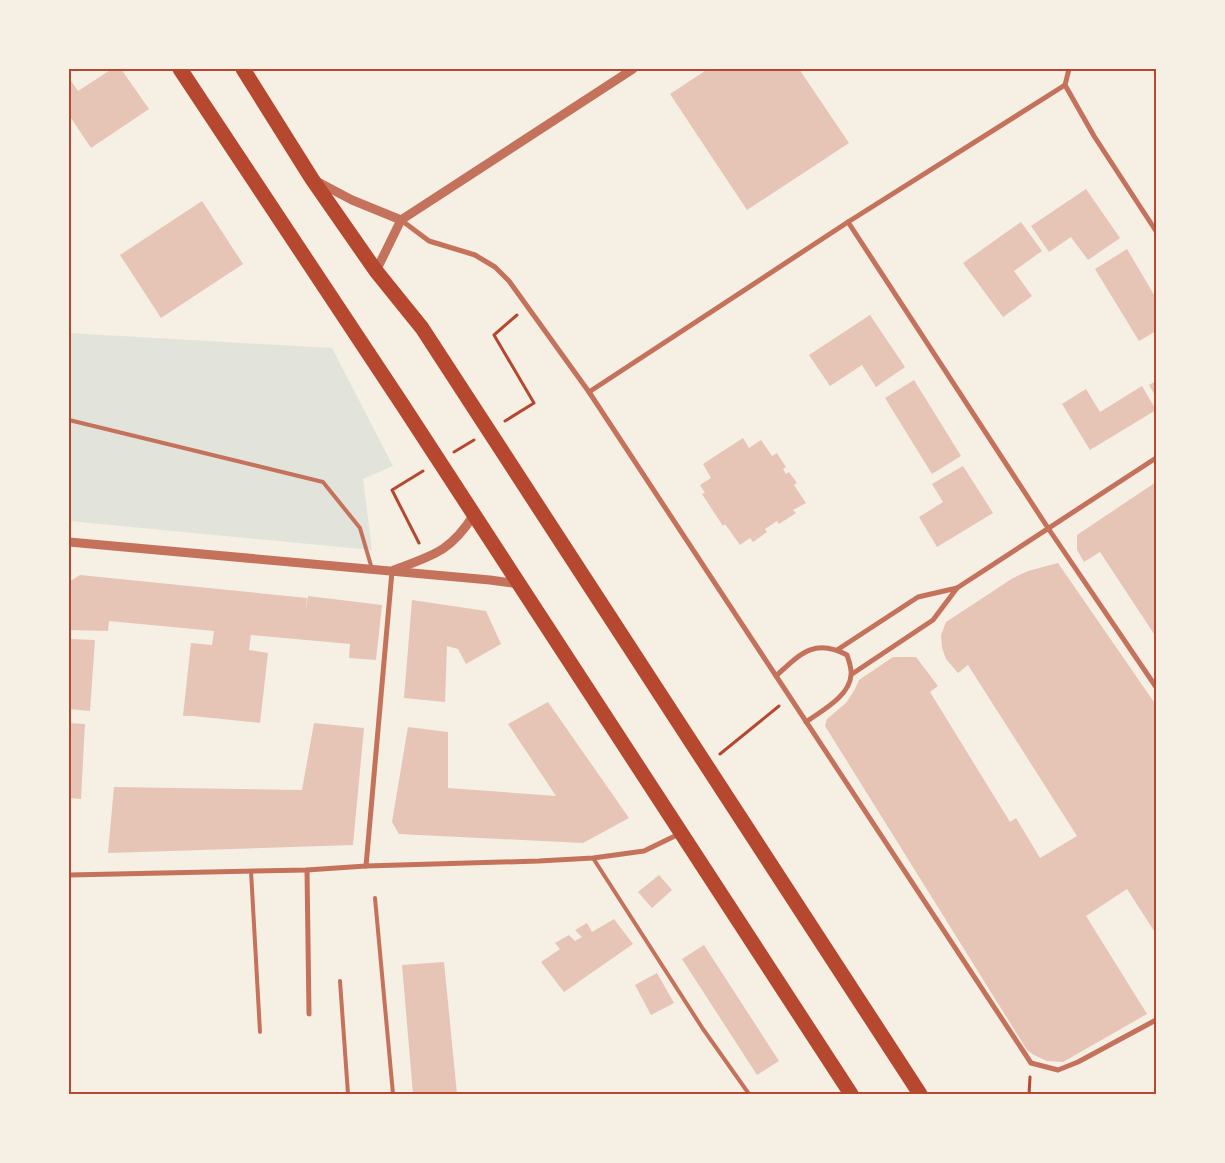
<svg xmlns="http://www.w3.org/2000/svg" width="1225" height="1163" font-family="Bitter,serif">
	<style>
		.green { fill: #e2e4dc }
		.building { fill: #e6c5b7 }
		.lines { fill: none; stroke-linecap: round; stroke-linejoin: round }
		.path { stroke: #b5482f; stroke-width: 3 }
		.service { stroke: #c5725c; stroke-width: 4 }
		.minor { stroke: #c5725c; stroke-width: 5 }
		.tertiary { stroke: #c5725c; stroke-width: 9 }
		.motorway { stroke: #b5482f; stroke-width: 15 }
		.neatline { fill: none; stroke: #b5482f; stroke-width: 2 }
	</style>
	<rect width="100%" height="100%" fill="#f6efe4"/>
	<path class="green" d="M69,333L332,348L393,466L363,479L372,550L69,521Z"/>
	<g class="building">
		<path d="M112,69H121L149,109L91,148L69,115V78L78,91Z"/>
		<path d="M708,69H799L849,143L747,210L670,94Z"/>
		<path d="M1086,189L1120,238L1088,260L1071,237L1049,252L1031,226Z"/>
		<path d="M202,201L243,264L161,318L120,255Z"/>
		<path d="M1021,222L1042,251L1014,271L1032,296L1003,317L963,263Z"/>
		<path d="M1127,249L1156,298V331L1139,341L1095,269Z"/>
		<path d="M870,315L905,367L876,387L862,365L830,386L809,355Z"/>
		<path d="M914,380L961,456L932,474L885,398Z"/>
		<path d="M1156,381V397L1149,385Z"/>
		<path d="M1142,386L1156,410L1090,450L1062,404L1086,389L1100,412Z"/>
		<path d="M743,438L749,448L761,440L772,456L777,453L786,467L783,469L786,474L789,472L797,483L794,485L806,503L793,510L796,513L779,524L777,521L765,529L767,532L753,542L750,538L740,545L725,524L723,526L702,494L705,493L700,485L711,478L703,464Z"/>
		<path d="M963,466L993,513L937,547L919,517L943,502L932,484Z"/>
		<path d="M1156,482V637L1100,552L1084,562L1077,550V535Z"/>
		<path d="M1058,563L1156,705V934L1127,889L1086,916L1147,1014L1063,1062L1047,1061L1034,1055L1027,1050L825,726L827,719L846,703L855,689L859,680L893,657H916L938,686L930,692L1010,822L1016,818L1040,858L1077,836L968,665L958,673L946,659L942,648L941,635L946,622L1013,578L1028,571Z"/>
		<path d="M80,575L307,598L306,611L308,596L382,605L376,660L349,658L350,644L251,635L249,650L268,653L260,723L193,716H183L191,643L212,645L214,631L109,621L108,631L69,630V582Z"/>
		<path d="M412,600L486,611L501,644L466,664L458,649L447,646L445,702L404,698Z"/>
		<path d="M69,639L95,640L90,711L69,709Z"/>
		<path d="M548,702L629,818L583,843L399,834L392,822L408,727L448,732V788L556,796L508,724Z"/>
		<path d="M69,723L85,724L81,799L69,798Z"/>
		<path d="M314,723L364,728L353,845L108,853L114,787L302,790Z"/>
		<path d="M659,875L672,890L652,908L638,892Z"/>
		<path d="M614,919L633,944L564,992L541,962L560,949L555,943L569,935L575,941L582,937L575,930L587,923L592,932Z"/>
		<path d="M704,945L779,1061L757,1075L682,959Z"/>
		<path d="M444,962L457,1094H413L402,965Z"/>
		<path d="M657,973L674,1003L651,1015L635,985Z"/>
	</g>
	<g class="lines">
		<g class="path">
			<path d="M505,421L534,403L494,335L517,315"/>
			<path d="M454,452L474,440"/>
			<path d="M419,543L392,490L423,471"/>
			<path d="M720,754L779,706"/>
			<path d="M1029,1094L1030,1077"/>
		</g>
		<g class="service">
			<path d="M69,420L323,482L360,528L372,569"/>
			<path d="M593,858L703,1029L749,1094"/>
			<path d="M251,871L260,1032"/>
			<path d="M375,898L393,1094"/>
			<path d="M340,981L348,1094"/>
		</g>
		<g class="minor">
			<path d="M1069,69L1065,85L1094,136L1156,231"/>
			<path d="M401,220L429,241L475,255L495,267L509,281L589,392L1031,1063L1058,1070L1078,1062L1156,1020"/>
			<path d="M848,222L1048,528L1156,687"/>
			<path d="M589,392L848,222L1065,85"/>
			<path d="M957,588L1156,458"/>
			<path d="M837,650L918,597L957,588L933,620L852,674"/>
			<path d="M776,676C799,655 814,637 847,655C849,661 852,669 851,675C850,696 821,711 806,722"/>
			<path d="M366,866L392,571"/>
			<path d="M307,870L309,1014"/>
			<path d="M69,875L307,870L366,866L539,861L593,858L644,851L679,834"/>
		</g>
		<g class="tertiary">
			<path d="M316,181L352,200L401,220L376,271"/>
			<path d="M401,220L633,69"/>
			<path d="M69,542L490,580L519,584"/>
			<path d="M394,570C433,555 450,552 473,516"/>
		</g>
		<g class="motorway">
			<path d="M180,69L402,404L851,1094"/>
			<path d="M243,69L312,179L376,271L422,328L920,1094"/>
		</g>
	</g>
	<rect width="1225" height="1163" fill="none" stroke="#f6efe4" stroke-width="140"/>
	<rect x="70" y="70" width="1085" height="1023" class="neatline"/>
</svg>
